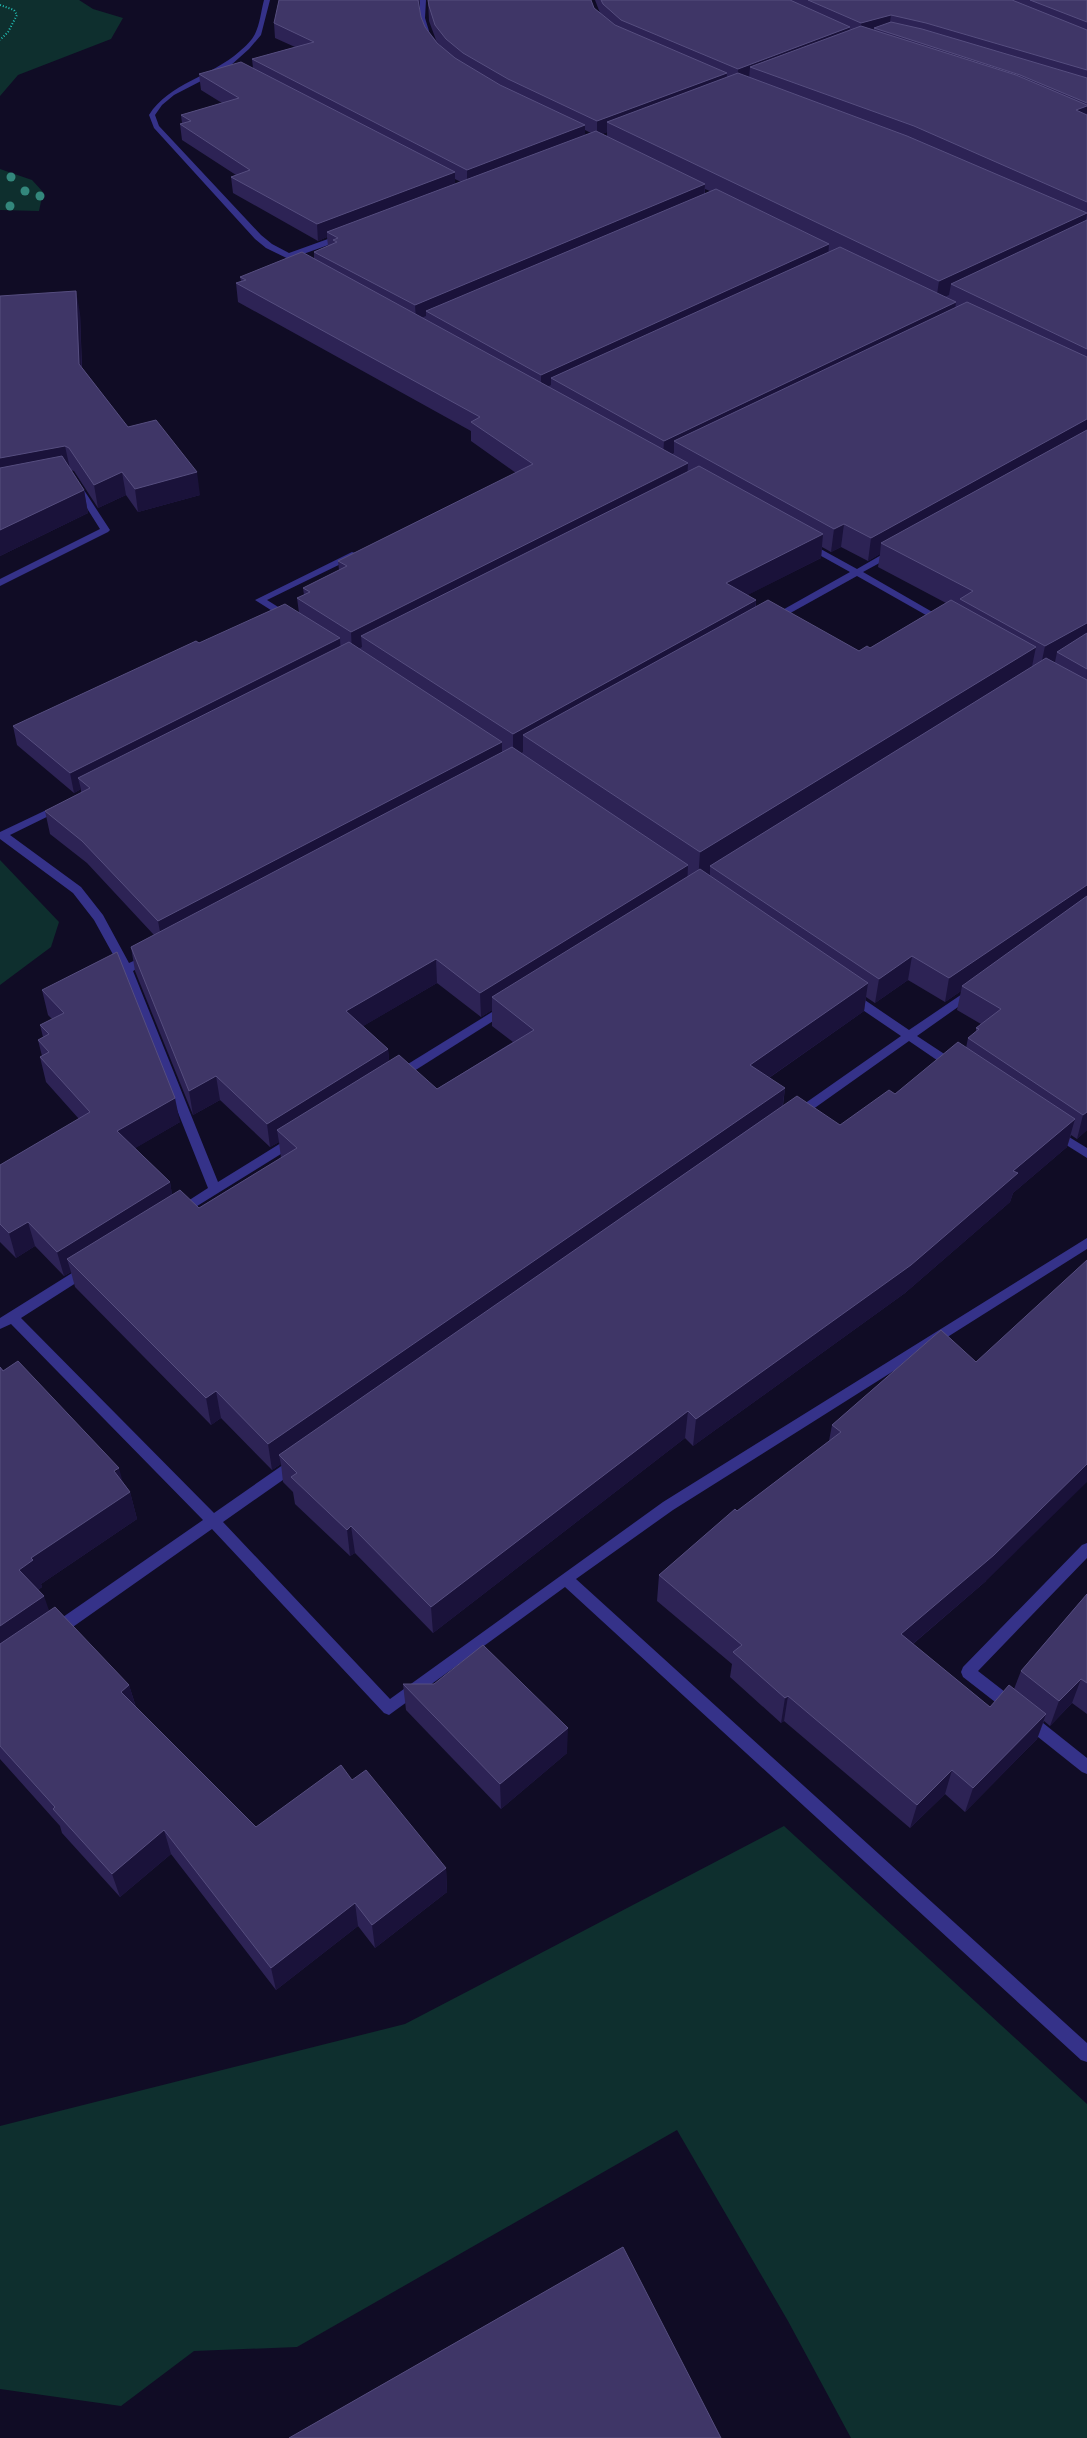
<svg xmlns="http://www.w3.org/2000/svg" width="1087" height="2438" font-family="Karla,sans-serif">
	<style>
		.green { fill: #0e2f2e }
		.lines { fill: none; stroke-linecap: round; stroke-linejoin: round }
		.path { stroke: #22c1b7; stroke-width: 2; stroke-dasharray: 1 2; stroke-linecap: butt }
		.street { fill: #353289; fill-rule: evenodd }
		.tree { fill: #33877c }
		.wall { fill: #2d2355; fill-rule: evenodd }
		.shaded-wall { fill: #1a123a }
		.building { fill: #3f3667; stroke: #564e7f }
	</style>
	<rect width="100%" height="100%" fill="#100c25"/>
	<g class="green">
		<path d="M0,0H79L93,9L123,18L111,39L18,75L0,96Z"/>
		<path d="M0,169L32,180L43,192L39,211L0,210Z"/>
		<path d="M0,860L59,922L51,947L0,985Z"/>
		<path d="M784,1826L1087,2104V2438H851L788,2321L677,2130L297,2347L194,2351L121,2406L0,2389V2126L405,2024Z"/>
	</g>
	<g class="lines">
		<path class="path" d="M0,5L14,10L17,15L8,32L0,40"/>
		<g class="street">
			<path d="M264,0H270L261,35L249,49L230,66L174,95L162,105L155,115L159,126L261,235L272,244L289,253L339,235H345V239L295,257L306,262V266H303L266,248L255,239L154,128L149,115C169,83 211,77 240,51C245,47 252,40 255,34C260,24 261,11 264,0Z"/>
			<path d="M420,0H426L425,18L433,44L428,43L419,18Z"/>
			<path d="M74,484H80L110,530L108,532L0,586V579L100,529L73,486Z"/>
			<path d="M808,542L857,569L890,550H896V554L863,572L948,621L946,623H940L857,576L776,621H770V617L850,572L805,547L803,545Z"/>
			<path d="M352,552L355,553V557L267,600L291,615V619H285L255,600Z"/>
			<path d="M61,803L65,804V808L10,835L81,887L103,915L129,963L149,954L155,958L133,971L218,1182L289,1138H297L299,1141L297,1144L181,1216L175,1211L177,1208L208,1188L121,969L94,920L73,893L0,839V832Z"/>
			<path d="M971,988L975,989L977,992L975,995L917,1036L958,1063L960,1066L958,1069H950L909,1041L802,1117H794L792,1114L794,1111L901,1036L848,1000L846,997L848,994H856L909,1030Z"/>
			<path d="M505,1004L509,1005L511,1008L509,1011L403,1078H395L393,1075L395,1072Z"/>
			<path d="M1056,1129L1087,1148V1158L1052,1136L1050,1133Z"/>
			<path d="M1087,1238V1249L673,1510L576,1579L1087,2043V2062L1081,2060L565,1587L389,1715L384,1713L212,1529L60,1636L55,1637L50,1636L48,1631L50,1626L203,1520L11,1324L0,1329V1318L80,1268H90L91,1271L90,1274L21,1318L214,1513L290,1460L295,1458L300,1460L302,1464L300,1468L223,1522L390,1699L663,1502Z"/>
			<path d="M1087,1543V1558L978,1671L1018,1702L1020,1707L1018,1712L1013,1714L1008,1712L963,1677L961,1672L963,1667L1082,1545Z"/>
			<path d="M1028,1713L1033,1715L1087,1758V1774L1082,1772L1023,1725L1020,1720L1023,1715Z"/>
		</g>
	</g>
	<g class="tree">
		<circle cx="11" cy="177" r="4.5"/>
		<circle cx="25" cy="191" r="4.5"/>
		<circle cx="40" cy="196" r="4.5"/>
		<circle cx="10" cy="206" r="4.5"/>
	</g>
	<g class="wall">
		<path d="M279,0H420L419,6L421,17L425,27L440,45L436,40L429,21L428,0H591L594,8L600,13L595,0H1087V1130L1077,1139L1071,1135L1067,1147L1013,1193L1010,1202L905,1293L693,1446L685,1438L433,1633L355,1553L350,1556L295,1504L293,1492L283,1482L281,1464L272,1470L221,1418L211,1425L75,1287L71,1272L64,1276L35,1246L16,1258L0,1242V1165L79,1119L46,1082L40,1057L42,1056L38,1040L43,1037L40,1025L52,1019L48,1015L42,990L180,1122L135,1148L170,1182L172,1195L199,1208L281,1158L279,1142L270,1147L220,1100L193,1115L135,971L131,947L154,935L87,863L50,834L45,811L81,793V789L74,793L17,745L13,726L199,643L299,613L297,598L304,595L303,588L339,570L338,561L516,473L471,441V431L238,302L236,283L241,281L240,277L314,258V252L328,246L327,237L318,241L233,193L231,177L236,175L182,140L180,124L182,123L181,115L222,103L201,90L199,74L253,68L252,59L295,47L275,38L274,23ZM585,130L591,133L585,135ZM607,132V136L602,134ZM455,179L461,182L455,184ZM705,189L710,191L705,194ZM822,547L831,552L841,547L868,561L880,554L878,567L946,603L870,648L859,651L756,607V600L747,595L821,558ZM908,980L945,1002L961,991L957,1010L981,1024L976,1028V1032L968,1038L966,1048L895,1094L840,1125L783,1106L785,1088L769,1078L864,1011L866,997L875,1003ZM437,983L481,1017L492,1010V1026L513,1042L437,1089L389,1061L388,1049L363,1026Z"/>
		<path d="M0,296L80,313L82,368L128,427L200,495L138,512L126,495L98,508L74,471L70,470L84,490L88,513L0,556Z"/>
		<path d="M941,1330L986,1581L913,1644L990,1707L1014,1689L1021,1671L1087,1594V1714L1072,1703L1050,1726L1044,1721L1037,1739L965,1812L945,1794L910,1828L784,1721L781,1723L730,1677L732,1664L657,1601L659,1575L737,1511L829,1441L832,1425Z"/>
		<path d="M0,1367L123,1482L130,1492L137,1519L41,1584L42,1587L38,1590L49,1611L129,1685L136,1707L256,1827L352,1780L446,1868L447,1892L375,1948L358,1926L276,1990L171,1854L120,1897L62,1833L60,1826L0,1759Z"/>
		<path d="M403,1684H434L567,1753L501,1809L406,1710Z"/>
	</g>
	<g class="shaded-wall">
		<path d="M891,15L889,29L874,28L873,34L859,38L861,23Z"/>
		<path d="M850,27L848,42L750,67L749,79L737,84L738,69Z"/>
		<path d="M727,73L726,88L607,122V132L597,136V121Z"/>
		<path d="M1087,106V112L1084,126L1076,110Z"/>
		<path d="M585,125V140L467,185V170Z"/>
		<path d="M455,172V189L327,232V237L318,241L317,224Z"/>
		<path d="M705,184L704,198L426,311V316L416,320L415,305Z"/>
		<path d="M1087,213L1084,233L951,284L949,295L936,301L939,281Z"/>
		<path d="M829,244L828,258L551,378V385L541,390V375Z"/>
		<path d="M76,291L80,313L82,386L79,364Z"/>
		<path d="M956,302L954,319L674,441V453L663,458L664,441Z"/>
		<path d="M1087,419V439L881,543L880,554L868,561L871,538Z"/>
		<path d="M65,446L70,469L0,482V458Z"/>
		<path d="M688,463L687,483L361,636L362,647L352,652L351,632Z"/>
		<path d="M122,472L126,495L98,508L94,485Z"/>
		<path d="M197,472L200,495L138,512L135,489Z"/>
		<path d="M84,490L88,513L0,556V530Z"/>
		<path d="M844,524L841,547L831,552L834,529Z"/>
		<path d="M823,534L821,558L724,607L726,583Z"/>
		<path d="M756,600L754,623L523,735V752L513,758V734Z"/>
		<path d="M1087,623V644L1057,652L1055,662L1040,670L1045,646Z"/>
		<path d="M340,638L341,658L78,778L81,789L74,793L70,773Z"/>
		<path d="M1036,647L1030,676L710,866V875L698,882L700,852Z"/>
		<path d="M502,742V764L162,943L158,921Z"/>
		<path d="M688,865L687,889L492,997V1010L481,1017L480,993Z"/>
		<path d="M1087,885V905L962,986L961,991L945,1002L949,978Z"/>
		<path d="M912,956L908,980L875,1003L879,979Z"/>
		<path d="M436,959L437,983L348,1035L346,1011Z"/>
		<path d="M868,983L864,1011L747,1093L750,1065Z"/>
		<path d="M388,1049L390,1073L277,1130L279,1142L270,1147L267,1124Z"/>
		<path d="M216,1076L220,1100L193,1115L189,1091Z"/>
		<path d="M785,1088L781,1116L279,1455L281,1464L272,1470L268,1444Z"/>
		<path d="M175,1098L180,1122L122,1156L117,1131Z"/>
		<path d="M1087,1112V1130L1077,1139L1083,1115Z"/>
		<path d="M1075,1119L1067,1147L1013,1193L1010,1202L905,1293L693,1446L696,1419L1013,1171Z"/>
		<path d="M170,1182L174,1207L67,1259L71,1272L64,1276L57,1252Z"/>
		<path d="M28,1222L35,1246L16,1258L9,1233Z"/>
		<path d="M216,1391L221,1418L211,1425L206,1398Z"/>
		<path d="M688,1411L685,1438L433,1633L431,1607Z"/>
		<path d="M1087,1464V1482L986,1581L895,1659L901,1634Z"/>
		<path d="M119,1468L126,1494L130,1492L137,1519L41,1584L42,1587L28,1596L19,1570Z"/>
		<path d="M351,1526L355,1553L350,1556L347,1530Z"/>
		<path d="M44,1596L53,1622L0,1659V1626Z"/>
		<path d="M1081,1679L1072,1703L1050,1726L1059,1701Z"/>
		<path d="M129,1685L137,1711L121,1692Z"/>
		<path d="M788,1696L784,1721L781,1723L785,1698Z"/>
		<path d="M1046,1714L1037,1739L965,1812L973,1788Z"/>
		<path d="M568,1728L567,1753L501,1809L500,1784Z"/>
		<path d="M952,1770L945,1794L910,1828L917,1805Z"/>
		<path d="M164,1830L171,1854L120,1897L112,1874Z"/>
		<path d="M446,1868L447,1892L375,1948L372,1925Z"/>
		<path d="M355,1903L358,1926L276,1990L271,1968Z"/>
	</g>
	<g class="building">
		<path d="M279,0H418L421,17L425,27L437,43L455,58L500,85L585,125L467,170L252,59L314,42L274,23Z"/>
		<path d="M428,0H591L594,8L615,25L727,73L597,121L508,79L463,53L446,39L435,25L429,6Z"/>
		<path d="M601,0H790L850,27L738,69L621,20L603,4Z"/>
		<path d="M808,0H1012L1087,30V70L926,23L891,15L861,23Z"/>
		<path d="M1030,0H1087V22Z"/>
		<path d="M891,22L922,29L1087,78V103L1020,75L874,28Z"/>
		<path d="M861,26L1016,75L1087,105V106L1076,110L1087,115V202L914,126L750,67Z"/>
		<path d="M241,62L455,172L317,224L231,177L250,170L180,124L191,121L181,115L239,98L199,74Z"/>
		<path d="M738,73L907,136L1087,213L939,281L607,122Z"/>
		<path d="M596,131L705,184L415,305L314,252L337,242L333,240L338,238L327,232Z"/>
		<path d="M716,189L829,244L541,375L426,311Z"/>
		<path d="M1087,220V349L951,284Z"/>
		<path d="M840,247L956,302L664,441L551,378Z"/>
		<path d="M302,252L688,463L351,632L297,598L310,592L303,588L347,566L338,561L533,464L471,422L480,417L236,283L246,280L240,277Z"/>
		<path d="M76,291L79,364L128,427L156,420L197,472L135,489L122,472L94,485L69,448L65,446L0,458V296Z"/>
		<path d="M967,302L1087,357V419L871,538L844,524L834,529L674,441Z"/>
		<path d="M1087,430V623L1045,646L960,599L973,591L881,543Z"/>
		<path d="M62,456L84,490L0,530V468Z"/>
		<path d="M699,466L823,534L726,583L756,600L513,734L361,636Z"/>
		<path d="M768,600L859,651L867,646L870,648L951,600L1036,647L700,852L523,735Z"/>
		<path d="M285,604L340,638L70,773L13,726L196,641L199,643Z"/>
		<path d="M1087,633V669L1057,652Z"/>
		<path d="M349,642L502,742L158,921L82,841L45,811L90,788L78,778Z"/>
		<path d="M1046,658L1087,680V885L949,978L912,956L879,979L710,866Z"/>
		<path d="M512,747L688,865L480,993L436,959L346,1011L388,1049L267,1124L216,1076L189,1091L131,947Z"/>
		<path d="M700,869L868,983L750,1065L785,1088L268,1444L216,1391L206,1398L67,1259L180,1190L199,1208L297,1148L277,1130L399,1055L437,1089L534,1030L492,997Z"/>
		<path d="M1087,896V1112L1083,1115L968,1038L979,1029L976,1028L1001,1009L962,986Z"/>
		<path d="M117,952L175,1098L117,1131L170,1182L57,1252L28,1222L9,1233L0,1224V1165L90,1112L40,1057L49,1052L38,1040L49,1034L40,1025L64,1013L42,990Z"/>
		<path d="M958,1042L1075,1119L1013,1171L1018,1173L911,1265L696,1419L688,1411L431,1607L351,1526L347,1530L291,1477L297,1473L279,1455L797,1096L840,1125L889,1090L895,1094Z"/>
		<path d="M1087,1260V1464L994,1555L901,1634L990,1707L1009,1685L1046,1714L973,1788L952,1770L917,1805L788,1696L785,1698L733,1652L742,1645L659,1575L735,1509L737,1511L841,1432L832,1425L941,1330L976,1362Z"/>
		<path d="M18,1361L119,1468L114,1471L130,1492L31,1558L33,1560L19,1570L44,1596L0,1626V1367L3,1371Z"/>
		<path d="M1087,1594V1683L1081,1679L1059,1701L1021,1671Z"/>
		<path d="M55,1607L129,1685L121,1692L256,1827L341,1765L352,1780L366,1770L446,1868L372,1925L355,1903L271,1968L164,1830L112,1874L53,1809L55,1807L0,1746V1644Z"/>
		<path d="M483,1645L568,1728L500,1784L403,1684H434Z"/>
		<path d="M623,2247L721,2438H289Z"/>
	</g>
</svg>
